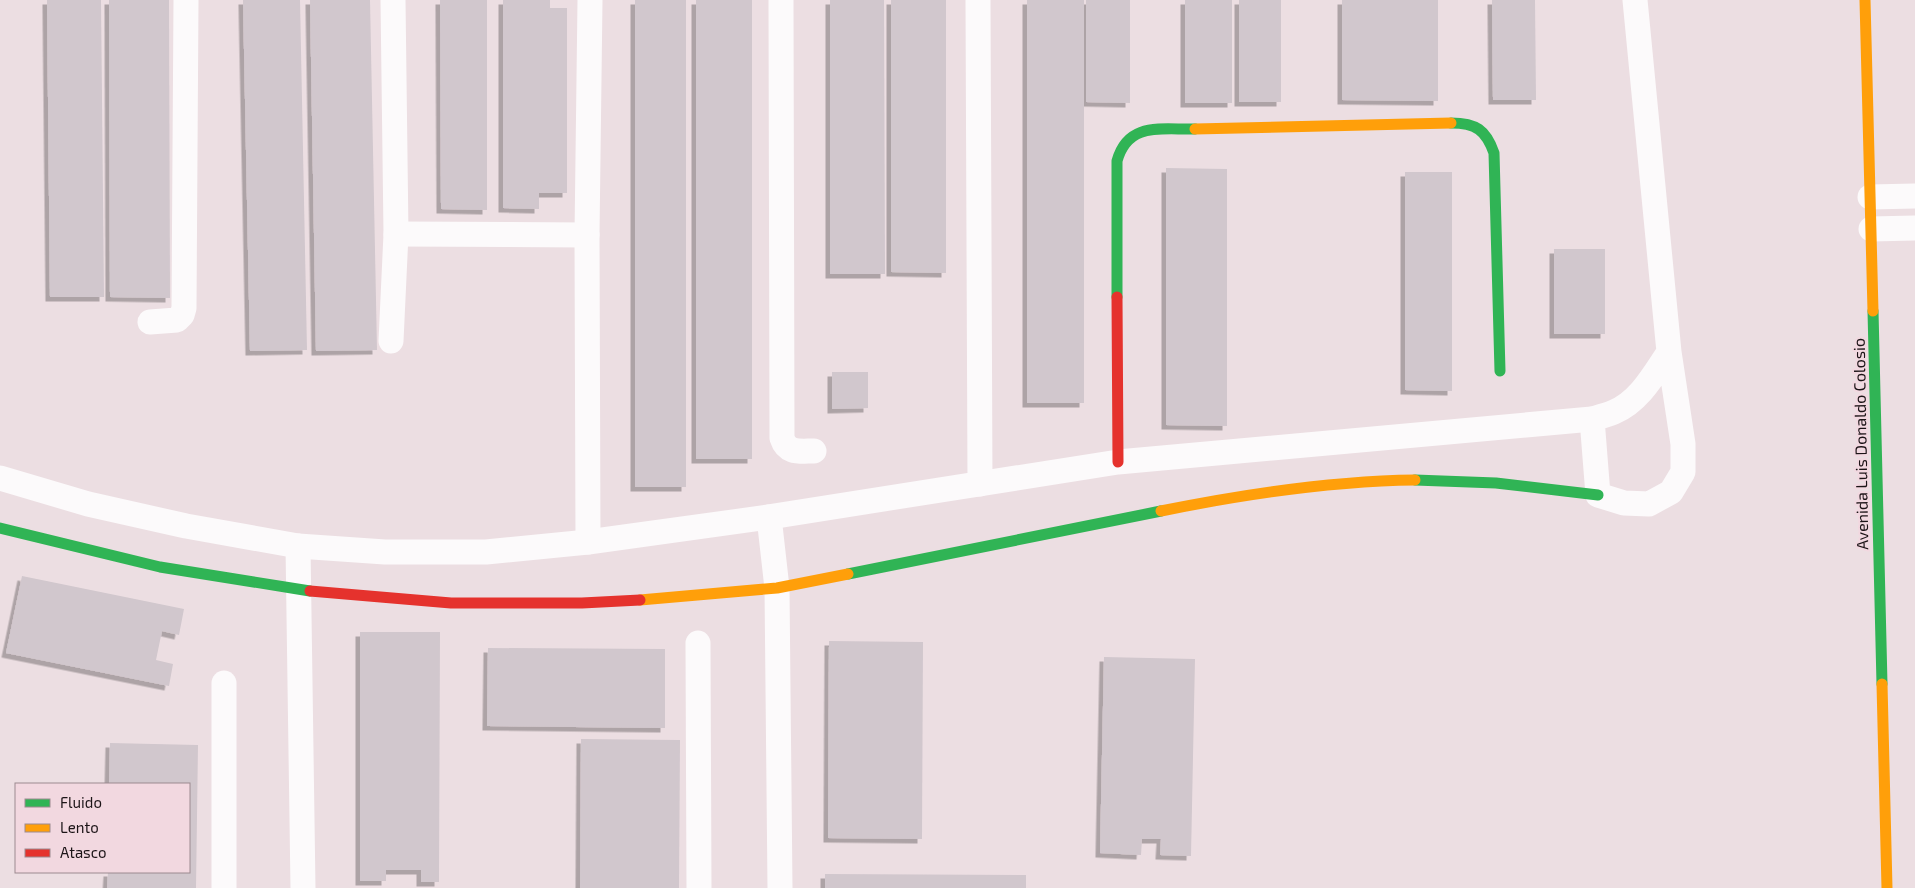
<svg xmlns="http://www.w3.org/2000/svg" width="1915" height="888" font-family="'Exo 2',sans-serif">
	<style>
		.building { fill: #d1c7cd; filter: url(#shadow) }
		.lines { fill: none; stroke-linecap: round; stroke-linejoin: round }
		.street { stroke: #fcfafb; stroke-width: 25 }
		.fast { stroke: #30b455; stroke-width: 11 }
		.slow { stroke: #ff9f0a; stroke-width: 11 }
		.jam { stroke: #e5322d; stroke-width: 11 }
		.labels { text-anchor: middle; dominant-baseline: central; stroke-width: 4; stroke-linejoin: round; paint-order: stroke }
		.street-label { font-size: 16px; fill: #1c1417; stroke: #f2d8e0 }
	</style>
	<defs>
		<filter id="shadow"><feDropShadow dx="-4.5" dy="4.5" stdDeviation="0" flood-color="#0004"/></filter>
	</defs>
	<rect width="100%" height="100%" fill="#ecdee2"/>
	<g class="building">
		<path d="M47,0H101L104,297H50Z"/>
		<path d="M109,0H169L170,298L110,297Z"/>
		<path d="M243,0H300L307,350L250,351Z"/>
		<path d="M310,0H370L377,350L316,351Z"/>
		<path d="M440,0H487V210L441,209Z"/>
		<path d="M503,0H550V8H567V193H539V209L503,208Z"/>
		<rect x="635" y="0" width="51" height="487"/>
		<rect x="696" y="0" width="56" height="459"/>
		<path d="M830,0H884L885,274H830Z"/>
		<path d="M891,0H946V273L891,272Z"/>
		<rect x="1027" y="0" width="57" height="403"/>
		<path d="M1086,0H1130V103L1086,102Z"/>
		<rect x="1185" y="0" width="47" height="103"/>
		<rect x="1239" y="0" width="42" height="102"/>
		<path d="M1342,0H1438V101L1342,100Z"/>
		<path d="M1492,0H1535L1536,100H1493Z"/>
		<path d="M1166,168L1227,169V426L1166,425Z"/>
		<path d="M1405,172H1452V391L1405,390Z"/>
		<rect x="1554" y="249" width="51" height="85"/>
		<path d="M832,372H868V408L832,409Z"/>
		<path d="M22,576L184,609L179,635L162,631L156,660L173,664L169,686L6,653Z"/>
		<path d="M360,632H440L439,882H421V870H386V881H360Z"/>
		<path d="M829,641L923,642L922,839L828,838Z"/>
		<path d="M488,648L665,649V728L487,726Z"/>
		<path d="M1104,657L1195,659L1191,856L1160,855L1161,839H1142L1141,855L1100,853Z"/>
		<path d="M581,739L680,740L679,888H580Z"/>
		<path d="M110,743L198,745L196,888H107L108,872H189V784H109Z"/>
		<path d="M825,874L1026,875V888H825Z"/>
	</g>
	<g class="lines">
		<g class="street">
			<path d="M781,0L782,438C787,454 800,451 814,451"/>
			<path d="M978,0L980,484"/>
			<path d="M1635,0L1669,352L1683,444V472L1671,492L1649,504L1624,503L1598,495L1592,419C1599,417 1607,415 1614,412C1640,401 1654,374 1669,352"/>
			<path d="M1870,197L1915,196"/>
			<path d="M1871,229L1915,228"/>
			<path d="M396,234L587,235"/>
			<path d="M150,322L177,320L182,315L184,308L186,0"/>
			<path d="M391,341L396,234L393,0"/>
			<path d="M0,478L88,504L186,526L298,546L385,552H486L588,542L769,517L1118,462L1592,419"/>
			<path d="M769,517L777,588L780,888"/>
			<path d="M588,542L587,235L590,0"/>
			<path d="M298,546L303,888"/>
			<path d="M698,643L699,888"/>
			<path d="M224,683V888"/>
		</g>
		<g class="fast">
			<path d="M1451,123C1476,123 1486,130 1494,153L1500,371"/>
			<path d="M1117,297V161C1128,121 1162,130 1195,129"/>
			<path d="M1873,311L1882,684"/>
			<path d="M1415,480L1496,483L1598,495"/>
			<path d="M0,528L160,567L310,591"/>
			<path d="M848,574L1161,511"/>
		</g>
		<g class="slow">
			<path d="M1865,0L1873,311"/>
			<path d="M1195,129L1451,123"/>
			<path d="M1161,511C1245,494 1329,481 1415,480"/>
			<path d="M640,600L777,588L848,574"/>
			<path d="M1882,684L1887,888"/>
		</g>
		<g class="jam">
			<path d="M1117,297L1118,462"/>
			<path d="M310,591L451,603H582L640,600"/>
		</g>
	</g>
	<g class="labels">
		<g class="street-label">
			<text transform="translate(1860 444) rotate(-91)">Avenida Luis Donaldo Colosio</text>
		</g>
	</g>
	<rect x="15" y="783" width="175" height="90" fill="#f2d8e0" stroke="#9c8a90"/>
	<rect x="25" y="799" width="25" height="8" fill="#30b455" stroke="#9c8a90"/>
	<text x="60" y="808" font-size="15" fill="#1c1417">Fluido</text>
	<rect x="25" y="824" width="25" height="8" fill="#ff9f0a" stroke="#9c8a90"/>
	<text x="60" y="833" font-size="15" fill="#1c1417">Lento</text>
	<rect x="25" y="849" width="25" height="8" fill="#e5322d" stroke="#9c8a90"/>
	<text x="60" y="858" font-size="15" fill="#1c1417">Atasco</text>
</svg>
